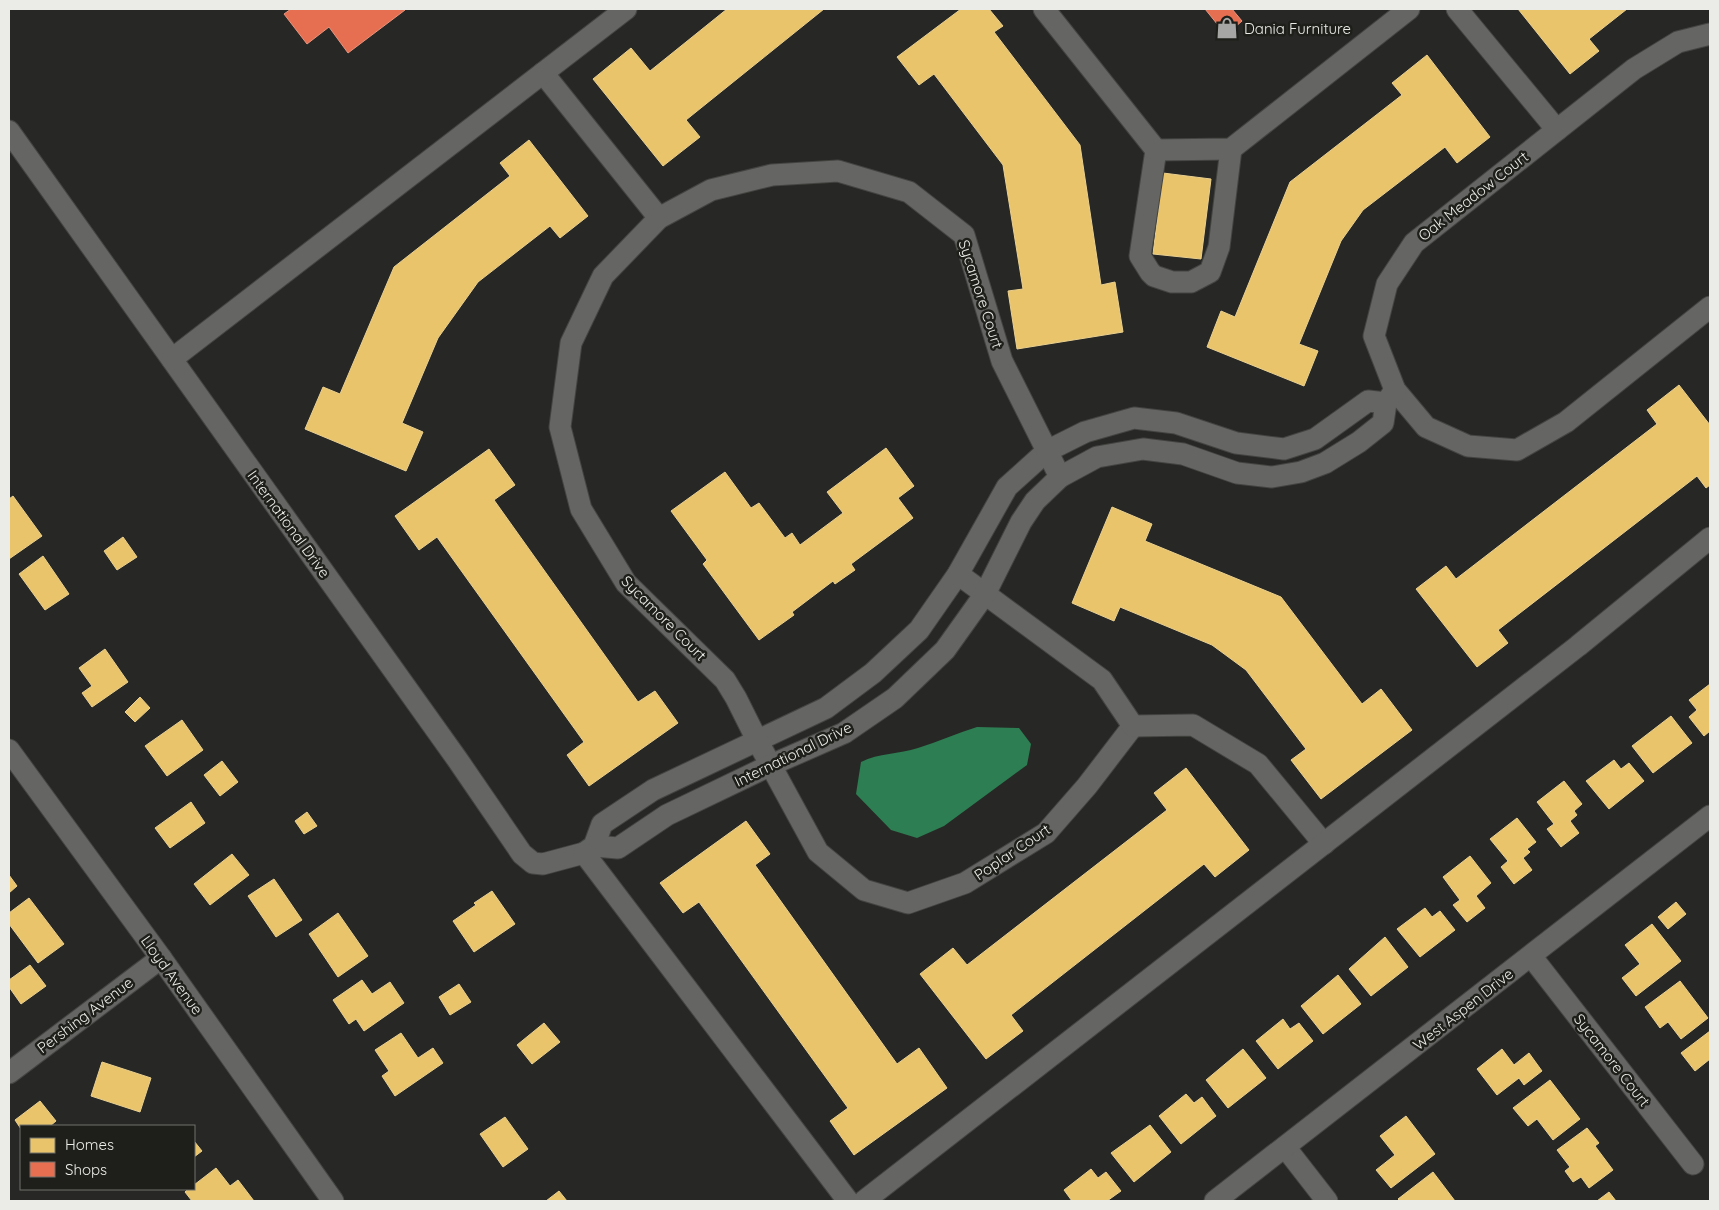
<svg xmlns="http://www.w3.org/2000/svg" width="1719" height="1210" font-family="Quicksand,sans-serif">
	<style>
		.water { fill: #2d7e53 }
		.homes { fill: #e9c46a; stroke: #ead090 }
		.shops { fill: #e76f51; stroke: #e8947e }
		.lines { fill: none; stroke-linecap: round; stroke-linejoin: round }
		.street-casing { stroke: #444542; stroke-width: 23 }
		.street { stroke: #656664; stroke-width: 21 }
		.labels { text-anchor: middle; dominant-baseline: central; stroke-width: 5; stroke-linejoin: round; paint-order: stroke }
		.poi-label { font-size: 15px; fill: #ebece8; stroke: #1e1f1a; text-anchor: start }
		.street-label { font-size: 15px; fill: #ebece8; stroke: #1e1f1a }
	</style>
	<rect width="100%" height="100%" fill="#272825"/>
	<path class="water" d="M977,727L1019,728L1031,744L1027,765L944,826L917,838L891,830L856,794L861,762C879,753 899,754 918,748C938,742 957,733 977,727Z"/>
	<g class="homes">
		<path d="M727,9H824L686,120L700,137L663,166L593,79L631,48L650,71Z"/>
		<path d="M961,9H989L1003,26L994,32L1080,145L1101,285L1115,282L1123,332L1017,349L1008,291L1023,289L1003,165L934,74L919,85L897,57Z"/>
		<path d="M1518,9H1627L1589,39L1599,51L1570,74Z"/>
		<path d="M1427,55L1490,137L1457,163L1445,147L1363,210L1341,241L1299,344L1318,351L1304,386L1207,347L1221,311L1235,317L1290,182L1402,95L1392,83Z"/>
		<path d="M529,140L588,216L560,238L550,226L478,282L438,338L402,423L423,432L406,471L305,429L323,387L340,394L394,267L510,176L500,163Z"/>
		<path d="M1163,173L1211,179L1201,259L1153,254Z"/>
		<path d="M1679,385L1710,425V485L1706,488L1697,476L1498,630L1508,643L1477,667L1416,589L1446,566L1456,579L1657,424L1647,410Z"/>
		<path d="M886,448L914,486L898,498L913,518L851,564L855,570L835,584L833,581L792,612L794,615L759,640L703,564L707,560L671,511L725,472L751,508L759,503L785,538L792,533L800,545L843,513L827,492Z"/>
		<path d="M489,449L515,485L494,500L638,702L655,691L678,723L589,786L567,755L584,742L437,537L419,550L395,516Z"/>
		<path d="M13,496L42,536L9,559V499Z"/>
		<path d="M1112,507L1152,524L1145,541L1281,597L1362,704L1381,689L1412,730L1321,799L1291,760L1306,749L1246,670L1212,645L1120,607L1114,621L1072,603Z"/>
		<path d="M123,537L137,557L117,570L104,551Z"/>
		<path d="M43,556L69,594L45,610L19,574Z"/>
		<path d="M105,649L128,682L92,707L82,693L92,686L79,668Z"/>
		<path d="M1710,684V731L1704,736L1689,717L1697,710L1689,700Z"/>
		<path d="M140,697L150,708L135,722L125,712Z"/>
		<path d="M1671,716L1692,743L1653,773L1632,746Z"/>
		<path d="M182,720L203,750L167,776L145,746Z"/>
		<path d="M1614,760L1621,769L1629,763L1644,781L1609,809L1586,781Z"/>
		<path d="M222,761L238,782L220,796L204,775Z"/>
		<path d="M1186,768L1249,850L1215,877L1204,864L1011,1015L1023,1031L986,1059L920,974L953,948L967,965L1167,810L1154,793Z"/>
		<path d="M1564,781L1582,804L1574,811L1577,815L1570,821L1579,833L1561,847L1547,829L1554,824L1537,802Z"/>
		<path d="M191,802L205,823L170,848L155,828Z"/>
		<path d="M307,812L317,826L304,834L295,821Z"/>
		<path d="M1517,818L1536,842L1527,849L1530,852L1523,858L1532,870L1514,884L1501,867L1508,861L1490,839Z"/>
		<path d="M746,821L770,854L755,865L897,1064L919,1048L947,1088L854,1155L830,1121L848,1108L699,902L683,913L660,883Z"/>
		<path d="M232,854L249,875L210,905L194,884Z"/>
		<path d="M1470,856L1491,883L1476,896L1485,908L1467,922L1453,905L1460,900L1443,877Z"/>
		<path d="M9,875L17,886L9,893Z"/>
		<path d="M274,879L302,920L276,937L248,896Z"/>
		<path d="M492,891L515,924L474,952L453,921L476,905L474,903Z"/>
		<path d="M29,898L64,944L38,963L9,924V913Z"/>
		<path d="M1676,902L1686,914L1668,929L1658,917Z"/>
		<path d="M1425,908L1432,917L1440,911L1455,930L1420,957L1397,929Z"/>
		<path d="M338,913L368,956L338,977L309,934Z"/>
		<path d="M1652,924L1681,961L1636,996L1622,978L1640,964L1625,945Z"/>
		<path d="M1385,937L1408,967L1371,996L1349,969Z"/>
		<path d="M30,965L46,986L21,1004L9,987V980Z"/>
		<path d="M1338,975L1361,1004L1323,1034L1301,1006Z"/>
		<path d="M362,980L372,994L390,982L404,1003L364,1031L356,1019L349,1024L333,1000Z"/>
		<path d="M1680,981L1708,1018L1681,1039L1668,1022L1660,1028L1645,1007Z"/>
		<path d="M459,984L471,1002L450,1015L439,997Z"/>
		<path d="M1283,1019L1290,1029L1299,1023L1313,1041L1278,1069L1256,1041Z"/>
		<path d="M544,1023L560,1042L532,1064L517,1045Z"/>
		<path d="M1710,1031V1059L1695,1071L1681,1053Z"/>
		<path d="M401,1033L418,1058L433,1048L443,1063L395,1096L382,1076L389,1071L375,1050Z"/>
		<path d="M1243,1049L1266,1078L1228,1108L1206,1080Z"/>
		<path d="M1502,1049L1514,1065L1529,1053L1542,1071L1524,1085L1519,1078L1497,1095L1477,1069Z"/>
		<path d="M102,1062L151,1078L140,1112L91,1096Z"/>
		<path d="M1550,1080L1580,1119L1553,1140L1537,1119L1528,1126L1513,1108Z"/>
		<path d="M1186,1094L1194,1103L1202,1097L1216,1116L1181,1144L1159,1116Z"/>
		<path d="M40,1101L56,1121L50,1126H21V1129L15,1120Z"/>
		<path d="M1406,1116L1435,1154L1391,1188L1376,1170L1395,1155L1380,1136Z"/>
		<path d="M505,1117L528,1149L503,1167L480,1134Z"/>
		<path d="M1150,1125L1171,1152L1134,1182L1111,1153Z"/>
		<path d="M1587,1128L1599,1143L1595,1146L1613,1170L1589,1188L1581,1177L1573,1182L1565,1171L1570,1167L1557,1150Z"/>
		<path d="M194,1141L202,1151L194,1157Z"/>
		<path d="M216,1168L230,1186L238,1180L254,1201H192L185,1192L188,1189H194V1185Z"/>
		<path d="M1091,1169L1098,1178L1106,1172L1121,1191L1107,1201H1072L1064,1190Z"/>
		<path d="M1433,1172L1455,1201H1400L1398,1199Z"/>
		<path d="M559,1191L567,1201H546Z"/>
		<path d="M1609,1192L1616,1201H1597Z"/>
	</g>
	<g class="shops">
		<path d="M291,9H404L405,10L348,53L329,27L307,44L284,14Z"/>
		<path d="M1205,9H1232L1242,21L1226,35Z"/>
	</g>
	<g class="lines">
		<g class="street-casing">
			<g id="street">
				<path d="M1044,9L1156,150L1140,256L1150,272L1154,276L1172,282H1191L1210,272L1219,247L1231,149"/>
				<path d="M1457,9L1557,130"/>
				<path d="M1710,34L1678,42L1634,69L1414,243L1387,284L1374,336L1395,390L1426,427L1468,446L1517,450L1566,422L1710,307"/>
				<path d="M543,73L659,218"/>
				<path d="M9,131L457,759L522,854L533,863L543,864L584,853L594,846L602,824L653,790L826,708L873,673L919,630L958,574L1007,487L1047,451L1085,432L1134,418L1176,423L1236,443L1284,449L1315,439L1368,401L1386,403"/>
				<path d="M1156,150L1231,149L1409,9"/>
				<path d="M172,359L626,9"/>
				<path d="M1060,477L1002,361L964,235L909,192L838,171L772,175L711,190L659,218L603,276L571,343L560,427L581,509L626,583L725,680L736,698L757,740L818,852L864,890L908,903L965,883L1046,833L1087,786L1133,726"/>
				<path d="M958,574L1102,680L1133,726"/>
				<path d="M1133,726L1193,725L1258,764L1324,844"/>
				<path d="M9,750L161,958L333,1201"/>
				<path d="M594,846L618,848L667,815L771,765L844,733L895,698L945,650L985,594L1021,522L1035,501L1060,477L1097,457L1143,449L1183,454L1237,473L1272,477L1301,472L1325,463L1359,442L1383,423L1386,403L1395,390"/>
				<path d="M584,853L848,1201"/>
				<path d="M1531,956L1693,1164"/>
				<path d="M9,1073L161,958"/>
				<path d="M1285,1147L1327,1201"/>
				<path d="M864,1201L1578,646L1710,538"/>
				<path d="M1215,1201L1710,816"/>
			</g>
		</g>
		<use href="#street" class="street"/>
	</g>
	<defs>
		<g id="shop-bare" transform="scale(1.725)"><path d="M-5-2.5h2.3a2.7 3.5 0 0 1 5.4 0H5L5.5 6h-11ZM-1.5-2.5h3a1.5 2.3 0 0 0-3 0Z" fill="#a6a7a4" stroke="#1e1f1a" stroke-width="2.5" paint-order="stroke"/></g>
	</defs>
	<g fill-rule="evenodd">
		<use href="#shop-bare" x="1227" y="28"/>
	</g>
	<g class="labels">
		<g class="poi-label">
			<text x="1244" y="28">Dania Furniture</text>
		</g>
		<g class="street-label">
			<text transform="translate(1473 196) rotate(-38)">Oak Meadow Court</text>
			<text transform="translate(981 294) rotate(72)">Sycamore Court</text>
			<text transform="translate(289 524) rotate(54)">International Drive</text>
			<text transform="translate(664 618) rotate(45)">Sycamore Court</text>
			<text transform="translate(793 754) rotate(-26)">International Drive</text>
			<text transform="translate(1012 852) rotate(-34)">Poplar Court</text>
			<text transform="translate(172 975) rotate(54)">Lloyd Avenue</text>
			<text transform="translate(1463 1009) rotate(-38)">West Aspen Drive</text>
			<text transform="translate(85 1015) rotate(-37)">Pershing Avenue</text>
			<text transform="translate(1612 1060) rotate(52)">Sycamore Court</text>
		</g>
	</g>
	<rect width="1719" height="1210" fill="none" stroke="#ebece8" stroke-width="20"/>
	<rect x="20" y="1125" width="175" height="65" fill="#1e1f1a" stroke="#70716c"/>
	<rect x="30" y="1138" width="25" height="15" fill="#e9c46a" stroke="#70716c"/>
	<text x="65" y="1150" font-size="15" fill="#ebece8">Homes</text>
	<rect x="30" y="1162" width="25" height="15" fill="#e76f51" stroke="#70716c"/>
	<text x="65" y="1175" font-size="15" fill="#ebece8">Shops</text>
</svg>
